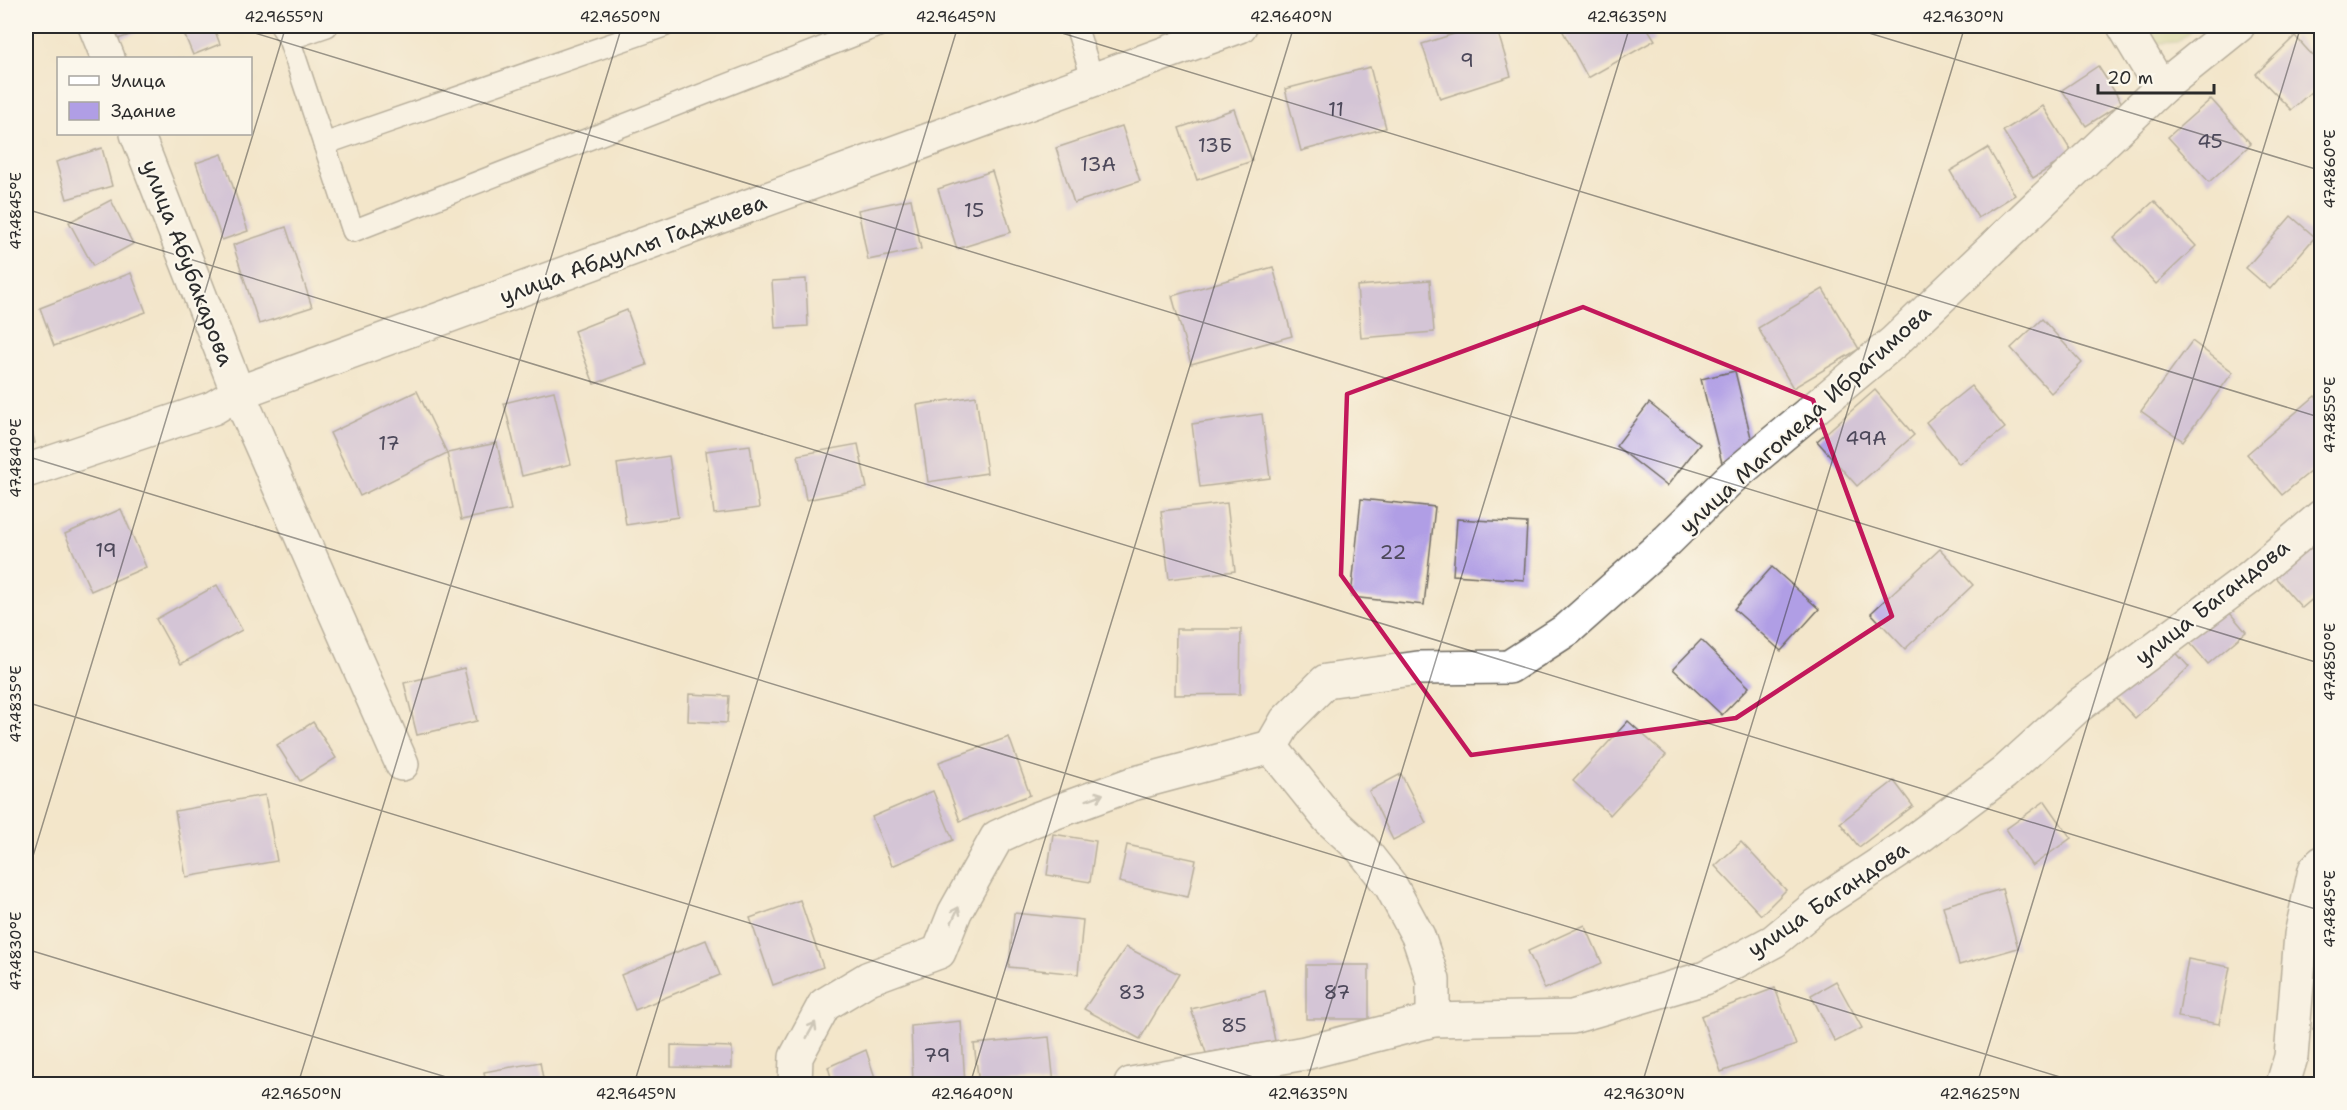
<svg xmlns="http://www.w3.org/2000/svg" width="2347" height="1110" font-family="'Shantell Sans',sans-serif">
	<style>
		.green { fill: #afc56a; stroke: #6d784a; stroke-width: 1.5 }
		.building { fill: #b09ee5 }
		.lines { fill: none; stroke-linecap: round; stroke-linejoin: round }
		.lane-casing { stroke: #716c63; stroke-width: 24 }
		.street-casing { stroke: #716c63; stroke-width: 36 }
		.lane { stroke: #fff; stroke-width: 21 }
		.street { stroke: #fff; stroke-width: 33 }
		.oneway { stroke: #a0a0a0 }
		.marked { fill: none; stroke: #c2185b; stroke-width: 4.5; stroke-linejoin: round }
		.ticks { fill: none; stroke: #2b2b2b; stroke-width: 1.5; stroke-opacity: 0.45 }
		.labels { text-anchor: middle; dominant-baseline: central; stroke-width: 4.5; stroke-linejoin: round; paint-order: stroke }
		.number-label { font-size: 20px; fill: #4c485a }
		.street-label { font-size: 22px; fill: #2b2b2b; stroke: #fbf7ec }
		.neatline { fill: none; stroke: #2b2b2b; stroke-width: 2 }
		.ticks-label { font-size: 15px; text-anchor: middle; fill: #2b2b2b }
	</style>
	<rect width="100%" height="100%" fill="#fbf7ec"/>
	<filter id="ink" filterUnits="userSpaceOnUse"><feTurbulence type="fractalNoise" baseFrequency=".0167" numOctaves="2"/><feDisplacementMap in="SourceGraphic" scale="12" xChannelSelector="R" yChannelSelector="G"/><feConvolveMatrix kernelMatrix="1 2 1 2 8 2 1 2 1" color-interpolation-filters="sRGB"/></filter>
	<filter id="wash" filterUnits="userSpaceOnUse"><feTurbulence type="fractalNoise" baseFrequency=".008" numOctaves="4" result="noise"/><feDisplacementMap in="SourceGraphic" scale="24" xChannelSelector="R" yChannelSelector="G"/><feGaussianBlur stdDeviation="1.35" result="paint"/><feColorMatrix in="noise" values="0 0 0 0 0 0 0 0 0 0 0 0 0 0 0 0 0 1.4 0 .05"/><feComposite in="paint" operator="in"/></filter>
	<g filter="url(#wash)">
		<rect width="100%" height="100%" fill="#f3e6cb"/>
		<path class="green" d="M2138,26H2196L2177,42L2147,44Z"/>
		<g id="blocks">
			<g class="building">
				<path d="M113,26H155L118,39Z"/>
				<path d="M181,26H213L220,44L193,55Z"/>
				<path d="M1479,26H1496L1511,76L1440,99L1422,44Z"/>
				<path d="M1560,26H1646L1655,40L1588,78Z"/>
				<path d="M2295,36L2322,66V82L2291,110L2256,74Z"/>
				<path d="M2098,66L2122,103L2086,126L2062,90Z"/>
				<path d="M1370,67L1386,128L1301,151L1285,89Z"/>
				<path d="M2211,99L2251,144L2209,182L2168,137Z"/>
				<path d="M2043,106L2073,154L2033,178L2003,131Z"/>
				<path d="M1234,109L1252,161L1197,180L1179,128Z"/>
				<path d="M1122,126L1140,181L1074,203L1056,148Z"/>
				<path d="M102,148L112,186L67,199L56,162Z"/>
				<path d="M1988,148L2015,195L1978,218L1950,171Z"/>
				<path d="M222,154L248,231L222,240L196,163Z"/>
				<path d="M992,171L1011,232L957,249L938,189Z"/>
				<path d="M911,199L921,249L868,260L858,210Z"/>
				<path d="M111,200L133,244L93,266L69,222Z"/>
				<path d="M2154,201L2196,246L2156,284L2114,238Z"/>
				<path d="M2291,216L2315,237L2270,289L2246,268Z"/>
				<path d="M286,227L312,307L259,324L233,245Z"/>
				<path d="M1273,267L1292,336L1191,364L1172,296Z"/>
				<path d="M131,273L146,312L54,346L40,308Z"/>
				<path d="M806,279L808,326L775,328L772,281Z"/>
				<path d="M1430,280L1434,332L1361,338L1357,286Z"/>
				<path d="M1823,289L1859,349L1793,388L1758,328Z"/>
				<path d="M627,310L647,365L594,384L574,331Z"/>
				<path d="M2042,319L2082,363L2051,393L2011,348Z"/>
				<path d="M2192,341L2233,372L2183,441L2141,411Z"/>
				<path d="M1735,371L1755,454L1722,463L1701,379Z"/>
				<path d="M1971,386L2005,428L1959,464L1926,422Z"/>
				<path d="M1875,390L1914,435L1857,486L1817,441Z"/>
				<path d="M417,391L447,453L360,496L330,433Z"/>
				<path d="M554,391L571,464L522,476L504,403Z"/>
				<path d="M976,396L987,473L928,482L917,405Z"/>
				<path d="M2315,396L2322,404V462L2282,495L2247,454Z"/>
				<path d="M1649,403L1700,444L1667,486L1616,446Z"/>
				<path d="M26,407L35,443L26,446Z"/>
				<path d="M1262,414L1270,478L1200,487L1192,424Z"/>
				<path d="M497,443L511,510L461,520L447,453Z"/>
				<path d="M858,444L867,488L806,500L798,455Z"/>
				<path d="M750,445L759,508L714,514L706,451Z"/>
				<path d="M669,456L678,517L626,525L617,464Z"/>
				<path d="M1361,499L1435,507L1424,605L1351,597Z"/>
				<path d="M1227,503L1235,571L1169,579L1161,511Z"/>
				<path d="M121,509L146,567L91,591L65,534Z"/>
				<path d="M1457,519L1527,523L1524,580L1453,575Z"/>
				<path d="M2322,533V591L2302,608L2274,576Z"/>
				<path d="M1940,549L1973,585L1905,649L1871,613Z"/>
				<path d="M1772,567L1819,609L1781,651L1734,609Z"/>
				<path d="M217,585L242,630L181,664L156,619Z"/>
				<path d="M2224,606L2246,632L2208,664L2186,638Z"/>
				<path d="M1176,629H1241L1240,694L1175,695Z"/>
				<path d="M1701,640L1749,687L1722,715L1673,669Z"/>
				<path d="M2171,647L2189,667L2135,718L2116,698Z"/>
				<path d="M464,668L477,721L417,735L404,683Z"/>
				<path d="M689,694L729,696L727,723L688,721Z"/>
				<path d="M1628,721L1666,755L1610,815L1573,781Z"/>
				<path d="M313,722L336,758L300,781L277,745Z"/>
				<path d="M1009,737L1030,795L960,821L939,762Z"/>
				<path d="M1401,774L1426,823L1393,840L1369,791Z"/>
				<path d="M1894,781L1913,806L1859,847L1840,823Z"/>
				<path d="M933,791L953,840L892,866L872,817Z"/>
				<path d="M265,795L277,861L186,877L175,811Z"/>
				<path d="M2045,801L2071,838L2032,866L2006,829Z"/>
				<path d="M1053,834L1096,841L1090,882L1047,875Z"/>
				<path d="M1741,842L1786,890L1761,915L1715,866Z"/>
				<path d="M1127,845L1196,860L1188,897L1119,882Z"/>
				<path d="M2002,889L2018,948L1959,965L1943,906Z"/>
				<path d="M800,900L823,967L773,985L750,918Z"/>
				<path d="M1014,913L1083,920L1078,974L1009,967Z"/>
				<path d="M1585,925L1602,963L1545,989L1528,951Z"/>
				<path d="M706,940L720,975L635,1010L621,975Z"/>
				<path d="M1126,947L1179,974L1140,1039L1084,1009Z"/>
				<path d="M2188,959L2230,967L2219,1024L2178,1017Z"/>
				<rect x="1306" y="965" width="63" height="54"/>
				<path d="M1836,981L1862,1028L1835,1042L1811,995Z"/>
				<path d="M1775,988L1796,1045L1721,1072L1701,1016Z"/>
				<path d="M1265,991L1275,1041L1206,1053L1191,1009Z"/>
				<path d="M2322,1006V1032L2313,1029Z"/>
				<path d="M961,1021L965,1084H913L911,1026Z"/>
				<path d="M1049,1037L1054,1084H979L974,1044Z"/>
				<path d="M671,1045L732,1047V1068L671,1067Z"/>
				<path d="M866,1050L877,1084H833L828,1067Z"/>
				<path d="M540,1062L544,1084H486L484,1072Z"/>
				<path d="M681,1079L742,1082V1084H681Z"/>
			</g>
		</g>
	</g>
	<g filter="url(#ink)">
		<use href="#blocks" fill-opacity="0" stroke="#716c63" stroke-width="1.5"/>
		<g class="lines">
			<g class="lane-casing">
				<g id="lane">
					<path d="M281,26L289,39L353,231L878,26"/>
					<path d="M1076,26L1093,80"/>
					<path d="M289,39L327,26"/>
					<path d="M324,144L664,26"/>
				</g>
			</g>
			<g class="street-casing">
				<g id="street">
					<path d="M95,26L108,58"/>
					<path d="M2124,26L2161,88"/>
					<path d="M137,134L238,393L402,764"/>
					<path d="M26,471L213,408L238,393L1240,26"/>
					<path d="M1271,747L1286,721L1326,681L1418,668L1509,667L1568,629L1668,540L1731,478L1894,342L2161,88L2238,26"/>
					<path d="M1271,747L1328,818L1362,849L1391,886L1418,936L1433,980V1020"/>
					<path d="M795,1084L796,1057L824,1005L869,978L939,952L955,912L997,837L1034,820L1132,784L1271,747"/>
					<path d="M1131,1084L1305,1053L1433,1020L1572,1017L1705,978L1774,941L1816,906L1907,846L2004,773L2078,706L2249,578L2322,516"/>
					<path d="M2283,1084L2291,1057L2301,935L2315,870L2322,863"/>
				</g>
			</g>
			<use href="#lane" class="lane"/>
			<use href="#street" class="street"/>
		</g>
		<defs><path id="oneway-shaft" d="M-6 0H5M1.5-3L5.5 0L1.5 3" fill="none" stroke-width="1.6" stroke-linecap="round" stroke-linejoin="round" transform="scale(1.5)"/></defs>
		<g class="oneway">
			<use href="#oneway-shaft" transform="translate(1095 797) rotate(-20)"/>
			<use href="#oneway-shaft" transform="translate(955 915) rotate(-65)"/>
			<use href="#oneway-shaft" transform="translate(811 1030) rotate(-61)"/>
		</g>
	</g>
	<path d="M0 0H2347V1110H0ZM1583,307L1813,400L1892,616L1736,718L1471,755L1341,575L1347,394Z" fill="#f3e6cb" fill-opacity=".55" fill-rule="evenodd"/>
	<path class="marked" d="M1583,307L1813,400L1892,616L1736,718L1471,755L1341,575L1347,394Z"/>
	<path class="ticks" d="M232,26L2322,664M1039,26L2322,418M1846,26L2322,171M26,209L2322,911M26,456L2083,1084M26,702L1276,1084M26,879L286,26M26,949L469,1084M298,1084L622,26M634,1084L958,26M970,1084L1294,26M1306,1084L1630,26M1642,1084L1965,26M1977,1084L2301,26M2313,1084L2322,1057"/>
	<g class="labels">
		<g class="number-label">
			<text x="1467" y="60">9</text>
			<text x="1336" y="109">11</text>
			<text x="2210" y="141">45</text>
			<text x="1215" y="145">13Б</text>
			<text x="1098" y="164">13А</text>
			<text x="974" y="210">15</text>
			<text x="1866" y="438">49А</text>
			<text x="389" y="443">17</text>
			<text x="106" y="550">19</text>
			<text x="1393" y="552">22</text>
			<text x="1132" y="992">83</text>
			<text x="1337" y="992">87</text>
			<text x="1234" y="1025">85</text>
			<text x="937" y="1055">79</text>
		</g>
		<g class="street-label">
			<text transform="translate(633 249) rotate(-20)">улица Абдуллы Гаджиева</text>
			<text transform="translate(188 263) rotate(69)">улица Абубакарова</text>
			<text transform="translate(1805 419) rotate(-42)">улица Магомеда Ибрагимова</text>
			<text transform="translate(2212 602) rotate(-38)">улица Багандова</text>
			<text transform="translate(1828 899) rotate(-34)">улица Багандова</text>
		</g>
	</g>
	<rect width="2347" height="1110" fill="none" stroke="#fbf7ec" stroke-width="66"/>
	<rect x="57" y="57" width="195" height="78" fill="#fbf7ec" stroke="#a8a59f" stroke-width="1.5"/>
	<rect x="69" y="76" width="30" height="9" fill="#ffffff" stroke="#a8a59f" stroke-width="1.5"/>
	<text x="111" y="87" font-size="18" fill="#2b2b2b">Улица</text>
	<rect x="69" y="102" width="30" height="18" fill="#b09ee5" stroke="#a8a59f" stroke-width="1.5"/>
	<text x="111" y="117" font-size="18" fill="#2b2b2b">Здание</text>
	<path d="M2098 84v9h116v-9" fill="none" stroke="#2b2b2b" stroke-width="3"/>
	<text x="2107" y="84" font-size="18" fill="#2b2b2b" stroke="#fbf7ec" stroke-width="4.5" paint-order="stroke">20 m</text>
	<rect x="33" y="33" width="2281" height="1044" class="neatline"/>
	<g class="ticks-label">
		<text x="284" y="22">42.9655°N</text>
		<text x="620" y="22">42.9650°N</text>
		<text x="956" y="22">42.9645°N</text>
		<text x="1291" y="22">42.9640°N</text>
		<text x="1627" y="22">42.9635°N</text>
		<text x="1963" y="22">42.9630°N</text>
		<text transform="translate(2330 169) rotate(-90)" y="5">47.4860°E</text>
		<text transform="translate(16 211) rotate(-90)" y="5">47.4845°E</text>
		<text transform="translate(2330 415) rotate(-90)" y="5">47.4855°E</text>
		<text transform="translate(16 458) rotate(-90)" y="5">47.4840°E</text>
		<text transform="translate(2330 662) rotate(-90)" y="5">47.4850°E</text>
		<text transform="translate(16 704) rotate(-90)" y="5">47.4835°E</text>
		<text transform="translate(2330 909) rotate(-90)" y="5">47.4845°E</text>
		<text transform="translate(16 951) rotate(-90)" y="5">47.4830°E</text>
		<text x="301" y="1099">42.9650°N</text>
		<text x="636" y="1099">42.9645°N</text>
		<text x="972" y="1099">42.9640°N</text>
		<text x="1308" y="1099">42.9635°N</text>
		<text x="1644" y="1099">42.9630°N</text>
		<text x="1980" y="1099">42.9625°N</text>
	</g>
</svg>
